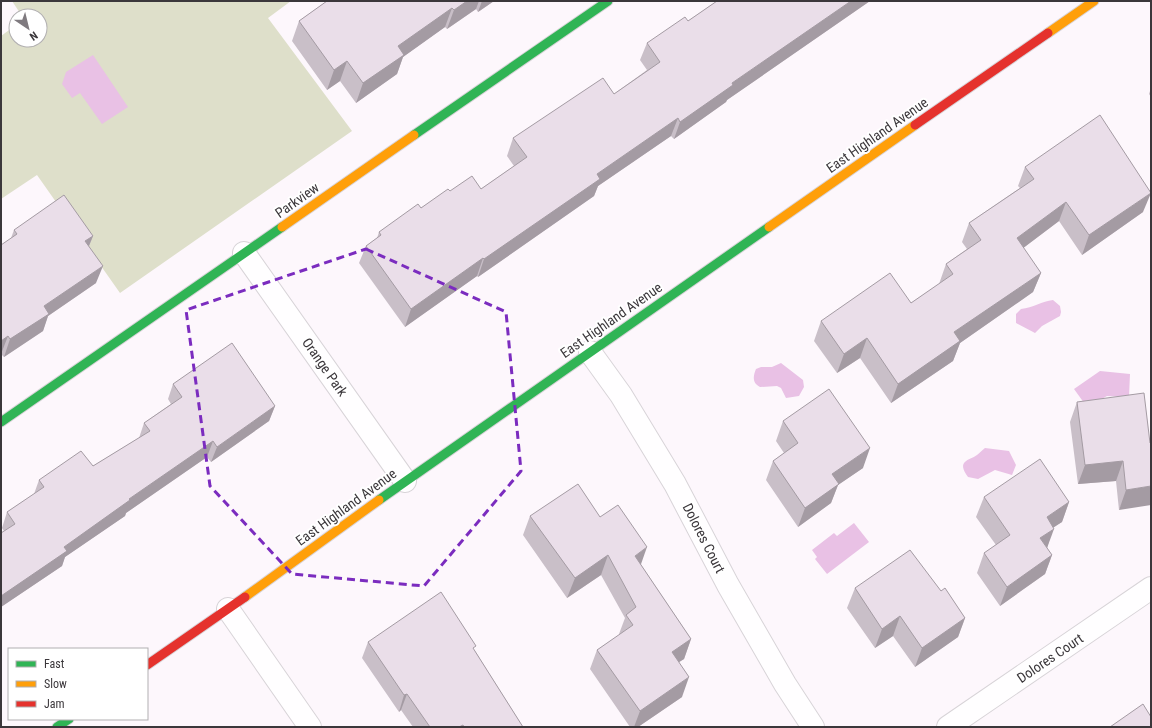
<svg xmlns="http://www.w3.org/2000/svg" width="1152" height="728" font-family="'Roboto Condensed',sans-serif">
	<style>
		.green { fill: #dedfca }
		.water { fill: #e9c1e5 }
		.lines { fill: none; stroke-linecap: round; stroke-linejoin: round }
		.street-casing { stroke: #d8d4d8; stroke-width: 24 }
		.fast-casing { stroke: #d8d4d8; stroke-width: 11 }
		.slow-casing { stroke: #d8d4d8; stroke-width: 11 }
		.jam-casing { stroke: #d8d4d8; stroke-width: 11 }
		.street { stroke: #fffeff; stroke-width: 22 }
		.fast { stroke: #30b455; stroke-width: 9 }
		.slow { stroke: #ff9f0a; stroke-width: 9 }
		.jam { stroke: #e5322d; stroke-width: 9 }
		.wall { fill: #c9bfc8 }
		.shaded-wall { fill: #a49ba3 }
		.building { fill: #eadee9; stroke: #a49ba3 }
		.marked { fill: none; stroke: #7b2cbf; stroke-width: 3; stroke-dasharray: 8 5; stroke-linejoin: round }
		.labels { text-anchor: middle; dominant-baseline: central; stroke-width: 4; stroke-linejoin: round; paint-order: stroke }
		.street-label { font-size: 14px; fill: #3b373b; stroke: #fff }
	</style>
	<rect width="100%" height="100%" fill="#fdf7fc"/>
	<path class="green" d="M12,1H291L268,18L352,131L120,293L37,175L1,199V36L16,25V40H40V16H22Z"/>
	<g class="water">
		<path d="M93,55L128,107L102,124L80,93L72,98L62,84L66,72Z"/>
		<path d="M1053,300L1060,306L1061,312L1060,316L1042,326L1035,333L1016,323V314L1021,309C1033,308 1042,301 1053,300Z"/>
		<path d="M781,363L803,380L804,387L799,396L786,398L781,388L777,386L760,387C752,383 753,376 756,369L761,367H772Z"/>
		<path d="M1100,371L1130,374L1129,397L1107,396L1087,407L1074,389Z"/>
		<path d="M985,448L1009,451L1016,465L1012,475L995,470L978,479L968,477C956,460 969,461 977,455C980,453 982,450 985,448Z"/>
		<path d="M854,523L869,542L827,574L815,559L817,557L812,550L834,533L837,536Z"/>
	</g>
	<g class="lines">
		<g class="street-casing">
			<g id="street">
				<path d="M244,253L405,481"/>
				<path d="M590,352L621,395L675,484L728,585L785,684L813,727"/>
				<path d="M228,609L310,727"/>
				<path d="M948,727L1151,588"/>
			</g>
		</g>
		<g class="fast-casing">
			<g id="fast">
				<path d="M414,135L608,1"/>
				<path d="M1,422L282,227"/>
				<path d="M379,500L769,227"/>
				<path d="M57,727L69,719"/>
			</g>
		</g>
		<g class="slow-casing">
			<g id="slow">
				<path d="M1048,33L1094,1"/>
				<path d="M282,227L414,135"/>
				<path d="M769,227L915,125"/>
				<path d="M245,597L379,500"/>
			</g>
		</g>
		<g class="jam-casing">
			<g id="jam">
				<path d="M915,125L1048,33"/>
				<path d="M147,665L245,597"/>
			</g>
		</g>
		<use href="#street" class="street"/>
		<use href="#fast" class="fast"/>
		<use href="#slow" class="slow"/>
		<use href="#jam" class="jam"/>
	</g>
	<g class="wall">
		<path d="M327,1H494L478,12L476,9L447,29L445,27L403,57L397,74L356,103L340,81L327,90L292,41L299,21Z"/>
		<path d="M717,1H870L727,100L726,102L674,139L671,136L598,186L594,196L478,277L477,276L405,327L359,263L366,246L377,238L379,232L450,191L481,189L514,166L507,156L513,138L614,94L647,70L640,60L647,43L688,21Z"/>
		<path d="M1151,88V97L1149,94Z"/>
		<path d="M1025,167L1143,212L1082,255L1059,221L1023,248L1041,273L1033,292L960,343L953,361L891,403L860,358L837,373L814,341L821,321L911,303L939,284L946,264L967,249L962,242L969,223L1020,188L1018,186Z"/>
		<path d="M14,230L93,236L89,246L96,283L48,316L43,331L4,357L1,354L11,238Z"/>
		<path d="M173,384L275,406L269,421L211,462L207,457L126,513L125,516L65,557L62,566L1,607V533L4,531L2,528L7,512L34,494L39,480L93,466L139,438L144,423L171,404L168,399Z"/>
		<path d="M1077,402L1150,443L1119,510L1116,481L1078,484L1070,422Z"/>
		<path d="M783,421L863,468L838,485L831,503L798,527L766,480L773,461L784,453L776,441Z"/>
		<path d="M984,497L1069,502L1062,522L1053,527L1047,548L1052,555L1045,574L1000,606L977,573L984,553L996,545L976,517Z"/>
		<path d="M530,516L600,517L641,565L691,639L684,659L679,662L682,697L638,727H630L590,669L597,650L619,635V634L625,618L601,575L567,598L523,535Z"/>
		<path d="M855,588L941,591L965,618L958,637L915,667L893,636L875,648L847,608Z"/>
		<path d="M368,642L475,651L523,727H413L401,710L399,712L362,658Z"/>
	</g>
	<g class="shaded-wall">
		<path d="M467,1H479L476,9L447,29L454,10Z"/>
		<path d="M482,1H494L478,12Z"/>
		<path d="M851,1H870L727,100L726,102L674,139L680,122L732,83Z"/>
		<path d="M452,8L445,27L403,57L397,74L356,103L363,83L398,46Z"/>
		<path d="M347,61L340,81L327,90L334,70Z"/>
		<path d="M678,118L671,136L598,186L594,196L478,277L484,259L597,174Z"/>
		<path d="M1151,193L1143,212L1082,255L1089,235Z"/>
		<path d="M1066,202L1059,221L1010,258L1017,238Z"/>
		<path d="M93,236L86,253L85,241Z"/>
		<path d="M483,258L477,276L405,327L411,309Z"/>
		<path d="M103,266L96,283L48,316L43,331L4,357L10,339L44,306Z"/>
		<path d="M1041,273L1033,292L960,343L953,361L891,403L898,384L954,332Z"/>
		<path d="M8,336L1,354V341Z"/>
		<path d="M867,338L860,358L837,373L844,354Z"/>
		<path d="M275,406L269,421L211,462L217,447Z"/>
		<path d="M213,441L207,457L126,513L125,516L65,557L62,566L1,607V596L64,547L129,499Z"/>
		<path d="M870,448L863,468L838,485L831,503L798,527L805,508L832,474Z"/>
		<path d="M1123,461L1116,481L1078,484L1085,465Z"/>
		<path d="M1151,486V505L1119,510L1126,490Z"/>
		<path d="M1069,502L1062,522L1039,537L1047,517Z"/>
		<path d="M1054,529L1047,548L1040,538Z"/>
		<path d="M647,547L640,567L635,556Z"/>
		<path d="M608,555L601,575L567,598L575,578Z"/>
		<path d="M1052,555L1045,574L1000,606L1007,587Z"/>
		<path d="M900,616L893,636L875,648L882,629Z"/>
		<path d="M965,618L958,637L915,667L922,648Z"/>
		<path d="M691,639L684,659L665,671L672,652Z"/>
		<path d="M689,677L682,697L638,727H634L640,711Z"/>
		<path d="M407,694L401,710L399,712L404,695Z"/>
	</g>
	<g class="building">
		<path d="M327,1H467L454,10L452,8L398,46L404,55L363,83L347,61L334,70L299,21Z"/>
		<path d="M717,1H851L732,83L733,85L680,122L678,118L597,174L600,179L484,259L483,258L411,309L366,246L381,235L379,232L418,204L421,208L448,189L450,191L472,176L481,189L527,157L513,138L603,78L614,94L660,62L647,43L685,17L688,21Z"/>
		<path d="M1100,115L1151,193L1089,235L1066,202L1017,238L1041,273L954,332L960,341L898,384L867,338L844,354L821,321L890,273L911,303L953,274L946,264L981,240L969,223L1034,179L1025,167Z"/>
		<path d="M64,195L93,236L85,241L103,266L44,306L49,314L10,339L8,336L1,341V245L17,234L14,230Z"/>
		<path d="M232,343L275,406L217,447L213,441L129,499L130,500L64,547L67,551L1,596V533L15,524L7,512L44,487L39,480L81,451L93,466L150,431L144,423L182,397L173,384Z"/>
		<path d="M829,389L870,448L832,474L839,484L805,508L773,461L798,443L783,421Z"/>
		<path d="M1144,393L1150,443L1151,442V486L1126,490L1123,461L1085,465L1077,402Z"/>
		<path d="M1040,459L1069,502L1047,517L1054,529L1040,538L1052,555L1007,587L984,553L1010,535L984,497Z"/>
		<path d="M578,484L600,517L618,505L647,547L635,556L691,639L672,652L689,677L640,711L597,650L633,625L626,615L636,607L608,555L575,578L530,516Z"/>
		<path d="M910,550L941,591L945,588L965,618L922,648L900,616L882,629L855,588Z"/>
		<path d="M441,592L476,646L473,648L523,727H464L463,725L459,727H430L407,694L404,695L368,642Z"/>
		<path d="M1143,704L1151,717V727H1110Z"/>
	</g>
	<path class="marked" d="M366,249L506,312L521,471L424,586L292,574L210,486L186,310Z"/>
	<g class="labels">
		<g class="street-label">
			<text transform="translate(877 135) rotate(-35)">East Highland Avenue</text>
			<text transform="translate(297 200) rotate(-35)">Parkview</text>
			<text transform="translate(611 320) rotate(-35)">East Highland Avenue</text>
			<text transform="translate(325 367) rotate(55)">Orange Park</text>
			<text transform="translate(346 507) rotate(-36)">East Highland Avenue</text>
			<text transform="translate(704 538) rotate(63)">Dolores Court</text>
			<text transform="translate(1050 658) rotate(-34)">Dolores Court</text>
		</g>
	</g>
	<rect width="1152" height="728" fill="none" stroke="#3b373b" stroke-width="4"/>
	<rect x="8" y="648" width="140" height="72" fill="#ffffff" stroke="#b1afb1"/>
	<rect x="16" y="661" width="20" height="6" fill="#30b455" stroke="#b1afb1"/>
	<text x="44" y="668" font-size="12" fill="#3b373b">Fast</text>
	<rect x="16" y="681" width="20" height="6" fill="#ff9f0a" stroke="#b1afb1"/>
	<text x="44" y="688" font-size="12" fill="#3b373b">Slow</text>
	<rect x="16" y="701" width="20" height="6" fill="#e5322d" stroke="#b1afb1"/>
	<text x="44" y="708" font-size="12" fill="#3b373b">Jam</text>
	<g transform="translate(28 28) rotate(145)"><circle r="19" fill="#ffffff" stroke="#b1afb1"/>
	<path d="M0-3L7 15L0 10L-7 15Z" fill="#7f7a7f"/>
	<text y="-6" font-size="11" font-weight="bold" text-anchor="middle" fill="#3b373b">N</text>
	</g>
</svg>
